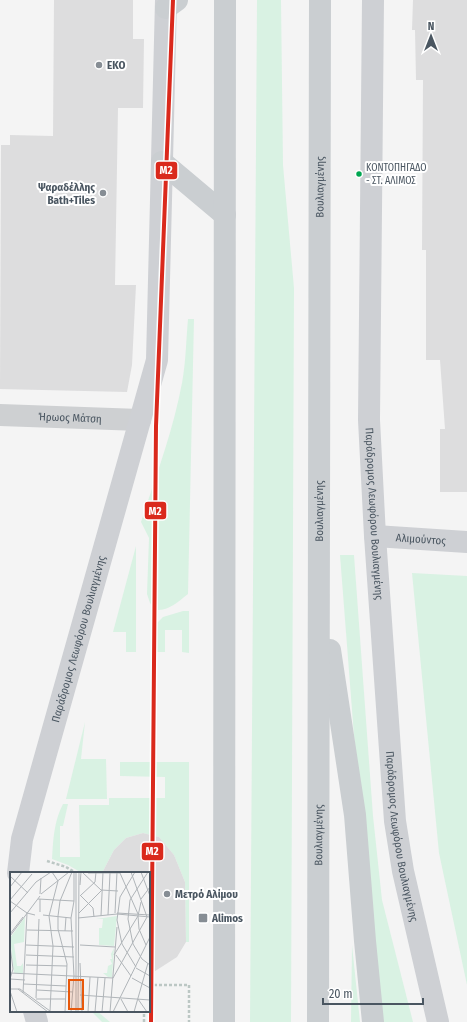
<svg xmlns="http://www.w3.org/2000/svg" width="467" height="1022" font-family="'Fira Sans Condensed',sans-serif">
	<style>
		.green { fill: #d9f2e3 }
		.building { fill: #ddddde }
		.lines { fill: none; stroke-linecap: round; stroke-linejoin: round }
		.path { stroke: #bcc7c4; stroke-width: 2.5; stroke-dasharray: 3 2; stroke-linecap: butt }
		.street { stroke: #ced0d2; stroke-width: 22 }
		.secondary { stroke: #ced0d4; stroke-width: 22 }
		.primary { stroke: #caced1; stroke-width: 22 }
		.metro-1-casing { stroke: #fff; stroke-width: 7 }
		.metro-1 { stroke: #da291c; stroke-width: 4 }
		.poi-dot { fill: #868d94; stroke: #fff; stroke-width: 1.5 }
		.bus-dot { fill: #00a651; stroke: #fff; stroke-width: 1.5 }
		.labels { text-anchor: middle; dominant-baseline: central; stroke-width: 4; stroke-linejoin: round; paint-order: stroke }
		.bus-label { font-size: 10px; fill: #4a5661; stroke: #fff; text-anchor: start }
		.poi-label { font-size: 11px; font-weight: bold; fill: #4a5661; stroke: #fff; text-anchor: start }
		.street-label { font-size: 11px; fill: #4a5661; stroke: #fff }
		.inset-road { fill: none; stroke: #b0b5b9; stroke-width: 1 }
		.view { fill: #e8590c; fill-opacity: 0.15; stroke: #e8590c; stroke-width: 2 }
		.inset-edge { fill: none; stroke: #4a5661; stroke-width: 2 }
		.line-badge { stroke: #fff; stroke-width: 1.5 }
		.badge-label { font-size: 11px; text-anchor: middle; font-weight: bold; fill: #fff }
	</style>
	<rect width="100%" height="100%" fill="#f4f4f4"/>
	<g class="green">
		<path d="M257,0H281L283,165L294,288L291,1022H250Z"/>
		<path d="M188,319H194L188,594C178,602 168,611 156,610L150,603L147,594L149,538L141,522C156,476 173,431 182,383C186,362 186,340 188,319Z"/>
		<path d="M136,546V652H126V632H113Z"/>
		<path d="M340,555H354L373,816L382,900L413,1022H380L362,839Z"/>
		<path d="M412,573L467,576V985L439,853Z"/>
		<path d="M183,611H189V653L182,652V630H165V652H157V623L163,617Z"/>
		<path d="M85,722L81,759H106L107,799H66Z"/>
		<path d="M120,762H189V942H186L185,882L174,855L159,837L143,833L126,838L114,850L102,873H82L68,865L52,859C53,840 54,821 63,804H68L63,826H60V857H80L79,805H109V798H165V777L120,776Z"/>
		<path d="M352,945L360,1022H351Z"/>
		<path d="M93,1011H97L110,1022H102L92,1012Z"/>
	</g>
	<g class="building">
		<path d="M54,0H133V39H144L143,108H118L115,285H136L132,365L127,392L0,389L1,145H10V135L53,136Z"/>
		<path d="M413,0H467V492H440V429H445L440,360H426V250H422L423,80H416L415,30H412Z"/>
		<path d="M143,833L159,837L174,855L185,882L186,942L177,957L149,975V873H102L114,850L126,838Z"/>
	</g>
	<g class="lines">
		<g class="path">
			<path d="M47,861L66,867L76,873"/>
			<path d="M149,985H189V1022"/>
			<path d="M144,1022V1011"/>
		</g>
		<path class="street" id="s1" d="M0,415L140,420"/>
		<g class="secondary">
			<path id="s2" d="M373,0L369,420L375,536L395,821L403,871L438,1022"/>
			<path id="s3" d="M375,536L467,542"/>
			<path id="s4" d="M18,873L22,839L157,360L166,0"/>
			<path d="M34,1011L37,1022"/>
		</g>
		<g class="primary">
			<path d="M166,8L177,0"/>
			<path d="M162,162L225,215"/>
			<path d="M330,650L355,815L365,941L373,1022"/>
			<path d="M224,1022L225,0"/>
			<path id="s5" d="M318,1022L320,0"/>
		</g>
		<g class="metro-1-casing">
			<path id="metro-1" d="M151,1022L156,426L173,0"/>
		</g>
		<use href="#metro-1" class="metro-1"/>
	</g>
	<g class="poi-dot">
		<circle cx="99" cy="65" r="4"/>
		<circle cx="103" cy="193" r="4"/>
		<circle cx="167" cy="894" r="4"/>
		<rect x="198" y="913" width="10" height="10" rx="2"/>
	</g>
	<circle class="bus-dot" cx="359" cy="174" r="3.5"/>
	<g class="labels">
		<g class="bus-label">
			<text x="366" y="168">ΚΟΝΤΟΠΗΓΑΔΟ<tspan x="366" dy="13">- ΣΤ. ΑΛΙΜΟΣ</tspan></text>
		</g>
		<g class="poi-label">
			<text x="107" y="65">EKO</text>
			<text x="95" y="187" text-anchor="end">Ψαραδέλλης<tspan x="95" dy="13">Bath+Tiles</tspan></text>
			<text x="175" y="894">Μετρό Αλίμου</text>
			<text x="212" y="918">Alimos</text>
		</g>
		<g class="street-label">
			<text stroke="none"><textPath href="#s5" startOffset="835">Βουλιαγμένης</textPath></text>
			<text stroke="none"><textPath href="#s1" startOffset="70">Ήρωος Μάτση</textPath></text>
			<text stroke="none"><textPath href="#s5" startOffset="511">Βουλιαγμένης</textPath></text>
			<text stroke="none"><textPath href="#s2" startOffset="514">Παράδρομος Λεωφόρου Βουλιαγμένης</textPath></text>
			<text stroke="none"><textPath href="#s3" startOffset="46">Αλιμούντος</textPath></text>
			<text stroke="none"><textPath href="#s4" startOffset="242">Παράδρομος Λεωφόρου Βουλιαγμένης</textPath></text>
			<text stroke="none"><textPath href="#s5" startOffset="187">Βουλιαγμένης</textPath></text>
			<text stroke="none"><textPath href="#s2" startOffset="838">Παράδρομος Λεωφόρου Βουλιαγμένης</textPath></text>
		</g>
	</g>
	<g transform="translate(10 872)">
		<rect width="140" height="140" fill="#f4f4f4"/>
		<path d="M107,44L104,74L89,73V56H92L93,47H86ZM15,45L14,70L4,72L7,94H11L13,91V102L4,101L0,66ZM104,76L102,105H98L93,101H97L98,94L102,92L100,87H102L101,82Z" fill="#d9f2e3"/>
		<path class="inset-road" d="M72,0L91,18L108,19M125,0L110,25L107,48L112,72L126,95M131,0L140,24M138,0L120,28L118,47L123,72L132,87L140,93M78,1H110L128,42M0,4L18,21M70,13L71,0M0,15L12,0M30,22L31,6M31,22L59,0M70,23L83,36L84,45M71,23L85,10L86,0M28,27L64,29M131,27L140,15M0,28L22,2M0,29L17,41L25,43M131,30L128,44L129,57L136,73M30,40V27M0,41L26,10L41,0M69,41L92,18M105,41L107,0M107,41L140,43M33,43L61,46M98,43L100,1M91,44L93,0M68,46L107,42L140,45M17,58L63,59M55,59L56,45M0,62L13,45M0,64L30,24M16,73L64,75M70,73L105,75M0,74L3,97L0,107M16,83L64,85M104,83L128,44M106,83L121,104M70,91L72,140M16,93L57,94M126,96L140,104M0,101L103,106M103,106L137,45L121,0M122,106L140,116M0,107L15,108M14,112L56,114M0,117H10L40,139M8,117L38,140M27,118L63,120M0,119L7,140M13,121L17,41M70,123L140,128M26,126L29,47M26,127H56M111,127L118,140M128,127L137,140M40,140L43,74L39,44L48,9L42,0M55,140L57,92L48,57V44L50,29L62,0M61,140L64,104L61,46L64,29V0M66,140V0M68,140L69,0M78,140L80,105M85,140L88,105M92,140L95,106M100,140L107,55M103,140L140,65M124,140L138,91"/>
		<path class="view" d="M59,108H73V137H59Z"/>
		<rect width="140" height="140" class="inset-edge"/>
	</g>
	<g class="line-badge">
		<rect x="155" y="161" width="23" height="19" rx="4" fill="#da291c"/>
		<rect x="144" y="501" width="23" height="19" rx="4" fill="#da291c"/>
		<rect x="141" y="842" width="23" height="19" rx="4" fill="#da291c"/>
	</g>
	<g class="badge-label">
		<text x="166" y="174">Μ2</text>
		<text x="155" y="515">Μ2</text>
		<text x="152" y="855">Μ2</text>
	</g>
	<g transform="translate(431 36)" stroke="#ffffff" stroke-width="3" paint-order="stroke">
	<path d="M0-3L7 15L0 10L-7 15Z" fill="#4a5661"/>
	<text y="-6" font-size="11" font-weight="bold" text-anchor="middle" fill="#4a5661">N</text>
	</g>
	<path d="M323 998v6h100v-6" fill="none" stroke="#4a5661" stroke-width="2"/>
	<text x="329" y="998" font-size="12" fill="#4a5661" stroke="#ffffff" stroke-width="3" paint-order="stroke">20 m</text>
</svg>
